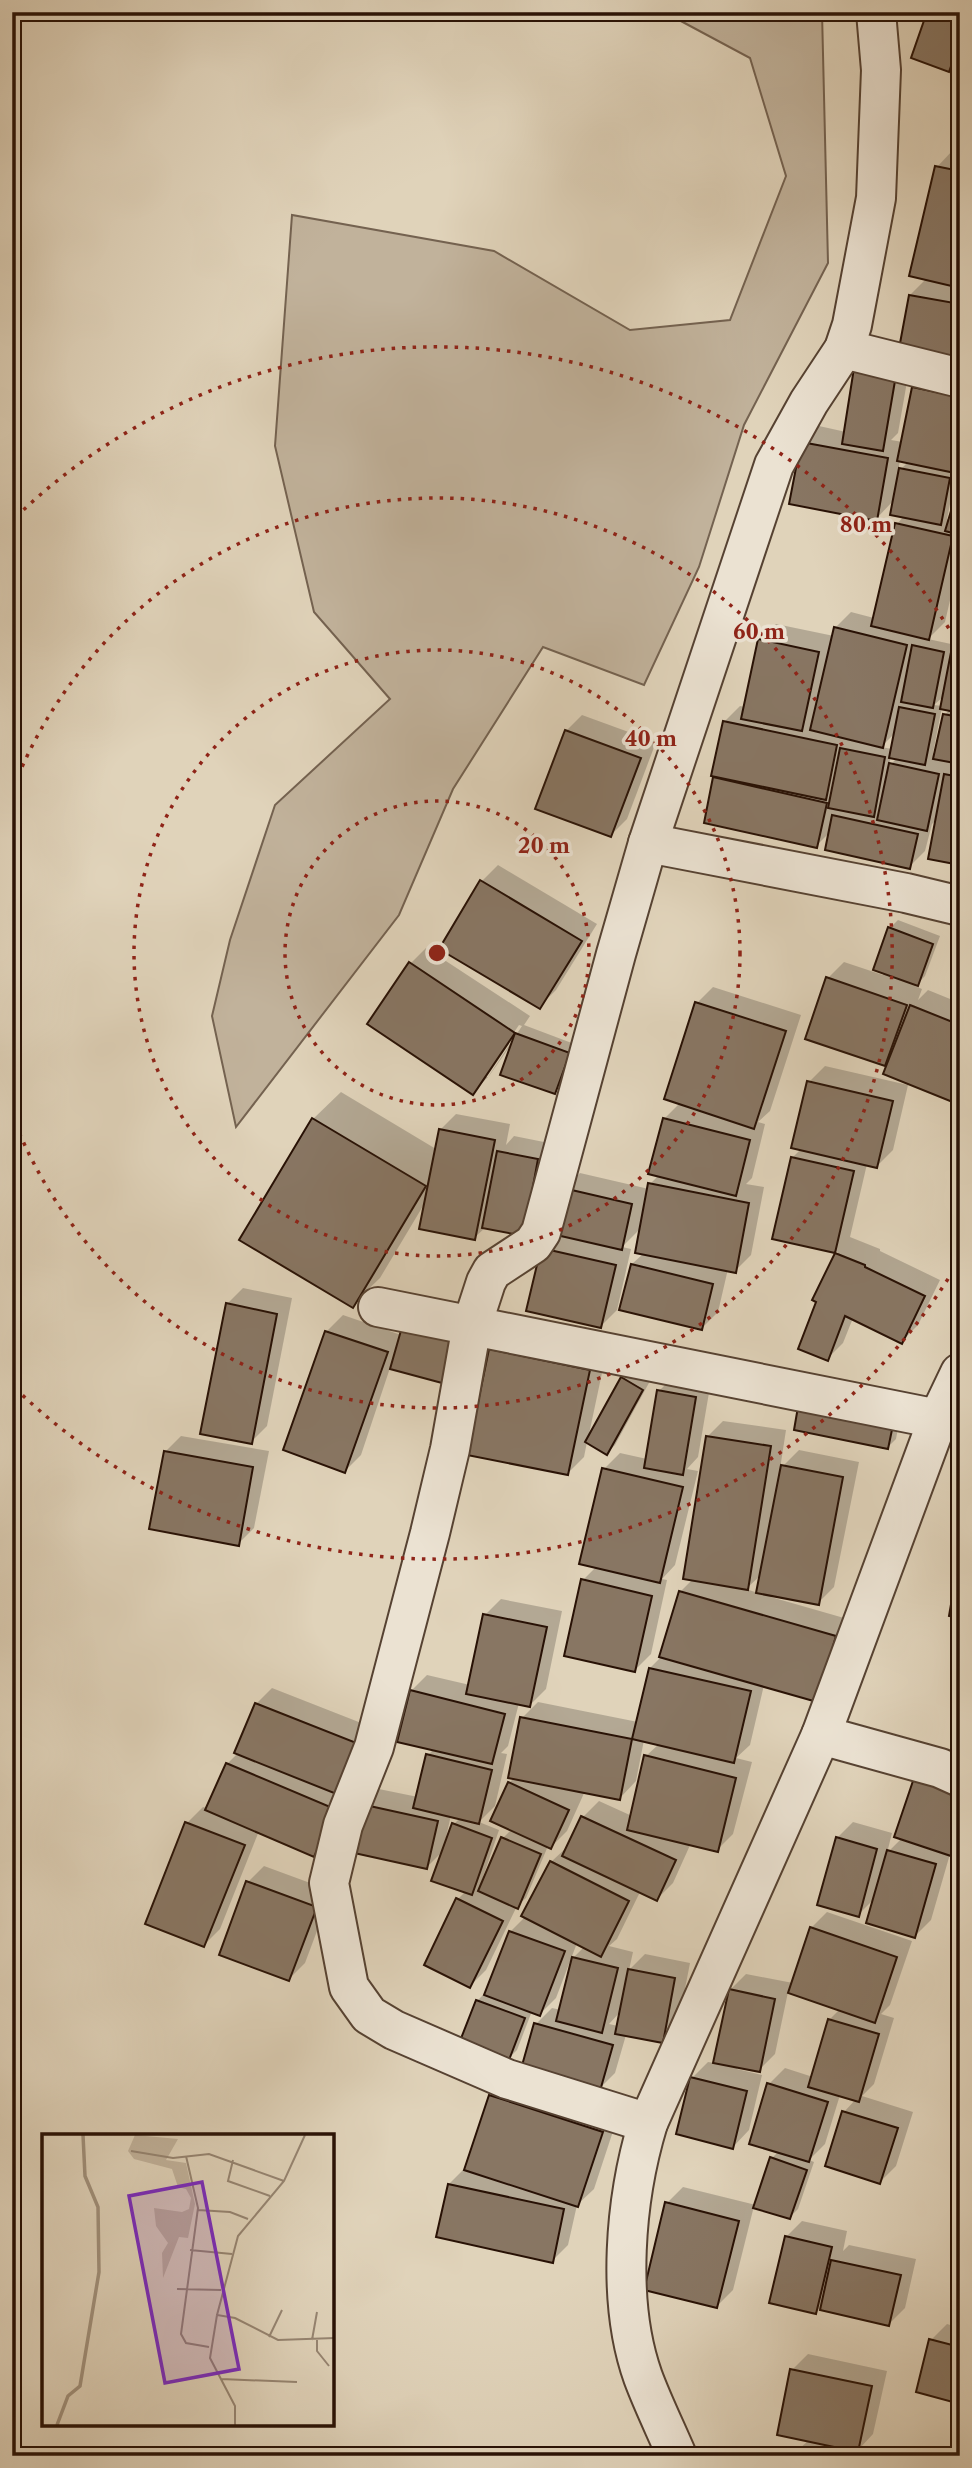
<svg xmlns="http://www.w3.org/2000/svg" width="972" height="2468" font-family="'Libre Caslon Text',serif">
	<style>
		.green { fill: #c1b29b; stroke: #746250; stroke-width: 2 }
		.shadow { fill: #0003; fill-rule: evenodd }
		.building { fill: #887663; stroke: #281105; stroke-width: 2 }
		.lines { fill: none; stroke-linecap: round; stroke-linejoin: round }
		.minor-casing { stroke: #564232; stroke-width: 42 }
		.minor { stroke: #ebe2d2; stroke-width: 38 }
		.ring { fill: none; stroke: #8f2418; stroke-width: 3.5; stroke-dasharray: 3.5 7 }
		.inset-river { fill: none; stroke: #a1917c; stroke-width: 3.5 }
		.inset-road { fill: none; stroke: #968572; stroke-width: 2 }
		.view { fill: #7b2cbf; fill-opacity: 0.15; stroke: #7b2cbf; stroke-width: 3.5 }
		.inset-edge { fill: none; stroke: #281105; stroke-width: 3.5 }
		.centre { fill: #8f2418; stroke: #ebe2d2; stroke-width: 3.5 }
		.ring-label { font-size: 21px; text-anchor: middle; font-weight: bold; fill: #8f2418; stroke: #ebe2d2; stroke-width: 7; stroke-linejoin: round; paint-order: stroke }
	</style>
	<rect width="100%" height="100%" fill="#e0d3ba"/>
	<filter id="stains"><feTurbulence type="fractalNoise" baseFrequency=".00286" numOctaves="4"/><feColorMatrix values="0 0 0 0 .2 0 0 0 0 .09 0 0 0 0 .02 0 0 0 .5 -.17"/></filter>
	<radialGradient id="worn" r=".72"><stop offset=".6" stop-color="#630" stop-opacity="0"/><stop offset="1" stop-color="#630" stop-opacity=".3"/></radialGradient>
	<path class="green" d="M664,12H822L828,263L744,425L699,567L644,685L543,647L453,789L399,915L236,1127L212,1016L230,940L275,805L390,699L314,612L275,446L292,215L494,251L630,330L730,320L786,176L750,58Z"/>
	<g class="shadow">
		<path d="M929,12H960V51L956,62L948,70Z"/>
		<path d="M953,150L960,152V364L910,295L927,278L937,167Z"/>
		<path d="M911,359L898,433L891,440L903,442L914,388L930,372L960,378V466L957,469L947,519L950,520L960,487V557L945,622L928,639L951,644L950,652L960,642V864L938,818L932,824L925,851L909,867L831,831L816,846L706,821L724,722L740,706L745,707L760,640L776,624L834,636L835,628L851,612L874,618L897,524L904,516L894,500L876,519L802,443L819,426L846,432ZM900,460L908,462L898,472ZM945,695L942,706L934,705ZM942,707L950,709L945,715L936,754L933,753ZM895,733L892,749L881,747ZM891,756L897,758L889,766Z"/>
		<path d="M582,715L656,742L627,819L611,835L566,731Z"/>
		<path d="M498,865L597,924L556,990L540,1006L482,881Z"/>
		<path d="M898,920L940,936L925,976L915,986L922,989L918,1000L928,990L960,1003V1103L888,1065L807,1038L828,978L844,962L883,975L890,928Z"/>
		<path d="M426,948L530,1016L524,1025L577,1045L563,1084L555,1092L513,1042L489,1076L473,1092L410,964ZM519,1025L522,1026L488,1077H483Z"/>
		<path d="M713,987L801,1015L770,1111L758,1122L765,1124L752,1178L746,1184L764,1187L751,1255L735,1271L728,1269L718,1312L702,1328L632,1264L644,1253L641,1228L622,1247L631,1249L617,1310L601,1326L528,1309L564,1189L580,1173L649,1189L650,1184L659,1175L664,1119L680,1103L697,1003Z"/>
		<path d="M825,1066L908,1085L893,1150L877,1166L867,1164L850,1237L880,1249V1251L940,1280L918,1325L902,1341L853,1318L843,1343L827,1359L818,1301L815,1300L838,1252L774,1238L792,1158L802,1148L809,1082Z"/>
		<path d="M341,1092L436,1149L440,1130L456,1114L510,1124L506,1145L514,1136L554,1144L539,1218L486,1227L474,1238L426,1201L380,1278L352,1305L313,1119Z"/>
		<path d="M243,1288L292,1298L267,1426L251,1442L227,1304Z"/>
		<path d="M343,1315L401,1335L361,1455L345,1471L285,1449L327,1331Z"/>
		<path d="M506,1334L606,1354L588,1439L622,1378L630,1370L650,1381L615,1445L607,1453L587,1442L584,1457L568,1473L490,1350Z"/>
		<path d="M675,1375L711,1381L698,1457L687,1469L698,1471L675,1565L662,1579L667,1580L651,1654L635,1670L583,1580L596,1567L604,1469L620,1453L647,1459L659,1391Z"/>
		<path d="M809,1394L901,1412L896,1439L888,1447Z"/>
		<path d="M723,1421L786,1430L780,1469L799,1450L859,1462L834,1587L818,1603L771,1594V1597L851,1620L832,1684L764,1685L750,1745L736,1758L752,1762L733,1834L717,1850L691,1843L673,1883L657,1899L640,1892L617,1939L609,1946L633,1952L629,1970L645,1954L690,1963L678,2025L662,2042L626,2035L615,2073L599,2089L536,2024L552,2008L561,2010L574,1957L584,1947L577,1943L556,1998L540,2014L532,2011L517,2050L509,2058L477,2001L485,1993L510,1932L526,1916L551,1862L568,1846L583,1817L599,1801L632,1816L646,1756L659,1744L644,1740L636,1781L620,1798L585,1791L567,1831L551,1847L548,1846L526,1898L517,1906L486,1970L470,1986L458,1899L466,1891L445,1849L426,1868L347,1850L374,1788L418,1797L428,1755L434,1749L411,1691L427,1675L470,1685L485,1615L501,1599L562,1611L546,1689L530,1705L519,1703L508,1746L501,1753L507,1754L495,1806L479,1822L499,1830L481,1883L483,1884L503,1838L512,1829L509,1783L515,1777L522,1718L538,1702L638,1722L650,1668L662,1656L681,1591L693,1579L707,1437ZM762,1574L758,1593L746,1589ZM451,1815L460,1818L454,1824L447,1843L445,1842ZM621,2011L618,2026L609,2024Z"/>
		<path d="M181,1436L269,1451L254,1528L238,1544L165,1452Z"/>
		<path d="M272,1688L374,1728L330,1839L314,1855L259,1831L220,1929L204,1945L147,1923L187,1823L203,1807L207,1808L227,1764L238,1753L256,1704Z"/>
		<path d="M853,1822L892,1833L887,1853L902,1838L950,1854L931,1920L915,1936L875,1898L858,1915L837,1838Z"/>
		<path d="M264,1866L332,1891L305,1963L289,1979L248,1882Z"/>
		<path d="M827,1912L912,1941L890,2005L881,2014L894,2018L874,2084L862,2096L913,2112L896,2166L880,2182L844,2112L856,2099L840,2095L825,2144L809,2160L814,2162L798,2209L790,2217L754,2206L733,2290L717,2306L667,2203L683,2187L756,2205L772,2158L779,2151L769,2084L785,2068L813,2077L829,2020L840,2009L788,1992L775,2054L759,2070L738,2066L737,2069L762,2075L749,2130L733,2147L692,2078L708,2062L715,2063L730,1990L746,1974L793,1983L811,1928Z"/>
		<path d="M506,2080L618,2116L594,2189L577,2205L568,2245L552,2261L449,2184L465,2168L490,2096Z"/>
		<path d="M802,2221L847,2231L843,2251L849,2245L916,2259L905,2308L889,2324L819,2309L816,2312L786,2237Z"/>
		<path d="M947,2324L960,2328V2402L931,2340Z"/>
		<path d="M808,2354L887,2371L873,2434L860,2448L887,2456H797L798,2450L809,2440L792,2370Z"/>
	</g>
	<g class="building">
		<path d="M927,12H938L960,20V40L949,72L911,58Z"/>
		<path d="M935,166L960,171V288L909,276Z"/>
		<path d="M909,295L960,304V365L898,354Z"/>
		<path d="M854,368L896,375L883,451L842,444Z"/>
		<path d="M912,387L960,397V449L955,473L897,461Z"/>
		<path d="M801,442L888,458L877,521L789,504Z"/>
		<path d="M899,468L950,478L941,525L890,515Z"/>
		<path d="M960,481V535L945,531Z"/>
		<path d="M895,523L953,536L929,640L871,626Z"/>
		<path d="M834,627L907,645L883,748L810,730Z"/>
		<path d="M758,639L819,652L802,731L741,719Z"/>
		<path d="M912,645L944,652L933,708L901,702Z"/>
		<path d="M952,647L960,649V713L940,709Z"/>
		<path d="M899,707L935,714L925,765L889,758Z"/>
		<path d="M943,714L960,717V764L933,759Z"/>
		<path d="M723,721L837,745L826,800L711,776Z"/>
		<path d="M565,730L641,758L611,837L535,809Z"/>
		<path d="M840,748L885,757L874,817L828,808Z"/>
		<path d="M889,763L939,774L927,831L877,820Z"/>
		<path d="M944,774L960,777V865L928,859Z"/>
		<path d="M713,777L827,803L817,848L704,823Z"/>
		<path d="M832,815L918,834L910,869L825,850Z"/>
		<path d="M480,880L582,941L540,1009L439,949Z"/>
		<path d="M888,927L933,944L918,986L873,970Z"/>
		<path d="M409,962L515,1033L473,1095L367,1024Z"/>
		<path d="M826,977L907,1005L885,1066L805,1039Z"/>
		<path d="M695,1002L786,1031L754,1129L664,1099Z"/>
		<path d="M910,1005L960,1025V1105L883,1074Z"/>
		<path d="M515,1033L570,1053L555,1094L500,1075Z"/>
		<path d="M807,1081L893,1101L877,1168L791,1148Z"/>
		<path d="M312,1118L426,1186L353,1308L239,1240Z"/>
		<path d="M663,1118L750,1140L736,1196L648,1174Z"/>
		<path d="M439,1129L495,1140L475,1240L419,1229Z"/>
		<path d="M497,1151L538,1159L524,1236L482,1228Z"/>
		<path d="M791,1157L854,1171L835,1253L772,1239Z"/>
		<path d="M648,1183L749,1203L736,1273L635,1253Z"/>
		<path d="M563,1188L632,1204L622,1250L552,1234Z"/>
		<path d="M541,1248L616,1265L601,1328L526,1311Z"/>
		<path d="M835,1253L865,1265V1267L925,1296L902,1344L845,1316L828,1361L798,1349L816,1302L812,1300Z"/>
		<path d="M631,1264L713,1284L702,1330L619,1310Z"/>
		<path d="M226,1303L277,1314L252,1444L200,1434Z"/>
		<path d="M402,1327L454,1341L442,1383L390,1369Z"/>
		<path d="M325,1331L388,1352L345,1473L283,1450Z"/>
		<path d="M489,1349L590,1370L568,1475L467,1455Z"/>
		<path d="M621,1377L643,1390L607,1455L585,1442Z"/>
		<path d="M657,1390L696,1397L683,1475L644,1468Z"/>
		<path d="M799,1401L894,1420L888,1449L794,1430Z"/>
		<path d="M706,1436L771,1446L748,1590L683,1579Z"/>
		<path d="M164,1451L253,1467L239,1546L149,1529Z"/>
		<path d="M781,1465L843,1477L819,1605L756,1593Z"/>
		<path d="M602,1468L683,1487L660,1583L579,1564Z"/>
		<path d="M957,1569H960V1618L949,1616Z"/>
		<path d="M581,1579L652,1596L635,1672L564,1656Z"/>
		<path d="M679,1591L836,1636L817,1702L659,1657Z"/>
		<path d="M483,1614L547,1627L530,1707L466,1694Z"/>
		<path d="M649,1668L751,1691L734,1763L632,1739Z"/>
		<path d="M410,1690L505,1714L492,1764L397,1742Z"/>
		<path d="M255,1703L359,1744L339,1795L234,1753Z"/>
		<path d="M520,1717L632,1739L620,1800L508,1778Z"/>
		<path d="M426,1754L492,1770L479,1824L413,1808Z"/>
		<path d="M644,1755L736,1778L718,1852L627,1830Z"/>
		<path d="M226,1763L335,1809L314,1857L205,1810Z"/>
		<path d="M914,1778L960,1793V1859L894,1837Z"/>
		<path d="M508,1782L569,1810L551,1849L490,1821Z"/>
		<path d="M356,1803L438,1821L427,1869L345,1851Z"/>
		<path d="M581,1816L676,1860L657,1901L562,1856Z"/>
		<path d="M185,1822L245,1845L204,1947L145,1924Z"/>
		<path d="M452,1823L492,1838L472,1895L431,1881Z"/>
		<path d="M501,1837L541,1854L518,1909L478,1891Z"/>
		<path d="M836,1837L877,1849L859,1917L817,1905Z"/>
		<path d="M887,1850L936,1864L915,1938L866,1923Z"/>
		<path d="M550,1861L629,1901L601,1957L521,1916Z"/>
		<path d="M246,1881L317,1907L289,1981L219,1955Z"/>
		<path d="M456,1898L503,1921L470,1988L424,1965Z"/>
		<path d="M810,1927L897,1957L875,2023L788,1993Z"/>
		<path d="M509,1931L565,1951L540,2016L484,1995Z"/>
		<path d="M572,1957L618,1968L602,2033L556,2021Z"/>
		<path d="M628,1969L675,1978L663,2043L615,2034Z"/>
		<path d="M729,1989L775,1999L760,2072L713,2063Z"/>
		<path d="M476,2000L525,2018L509,2060L460,2041Z"/>
		<path d="M828,2019L879,2034L859,2102L808,2087Z"/>
		<path d="M534,2023L613,2045L600,2091L521,2069Z"/>
		<path d="M690,2077L747,2091L733,2149L676,2134Z"/>
		<path d="M767,2083L828,2102L809,2162L749,2144Z"/>
		<path d="M489,2095L603,2132L578,2207L464,2170Z"/>
		<path d="M842,2111L898,2128L880,2184L825,2166Z"/>
		<path d="M770,2157L807,2170L790,2219L753,2208Z"/>
		<path d="M448,2184L564,2209L553,2263L436,2237Z"/>
		<path d="M665,2202L739,2221L717,2308L644,2290Z"/>
		<path d="M785,2236L832,2247L816,2314L769,2303Z"/>
		<path d="M831,2260L901,2275L889,2326L820,2310Z"/>
		<path d="M929,2339L960,2347V2404L916,2392Z"/>
		<path d="M790,2369L872,2386L858,2452L777,2435Z"/>
	</g>
	<g class="lines">
		<g class="minor-casing">
			<g id="minor">
				<path d="M844,349L960,378"/>
				<path d="M648,843L906,893L960,906"/>
				<path d="M378,1307L938,1419"/>
				<path d="M960,1373L938,1419L821,1735L940,1768L960,1777"/>
				<path d="M648,2123L507,2079L394,2030L369,2015L349,1987L329,1883L343,1825L374,1747L430,1533L450,1449L472,1325L486,1282L492,1271L533,1244L541,1232L616,954L648,843L774,465L809,402L844,349L852,325L876,198L881,70L876,12"/>
				<path d="M677,2456C666,2430 653,2404 643,2377C616,2301 625,2199 648,2123L821,1735"/>
			</g>
		</g>
		<use href="#minor" class="minor"/>
	</g>
	<g class="ring">
		<circle cx="437" cy="953" r="152"/>
		<circle cx="437" cy="953" r="303"/>
		<path d="M14 786A455 455 0 1 1 14 1120"/>
		<path d="M959 1261A606 606 0 0 1 16 1389M16 517A606 606 0 0 1 959 645"/>
	</g>
	<g transform="translate(42 2134)">
		<rect width="292" height="292" fill="#e0d3ba"/>
		<path d="M93,1L136,5L124,26L144,29L153,70L146,104L137,103L121,144L120,119L126,109L114,92L112,74L140,78L147,75L149,64L144,55L136,53L130,35L92,25L86,17Z" fill="#c1b29b"/>
		<path class="inset-river" d="M15,291L26,262L38,252L57,138L56,73L43,42L41,1"/>
		<path class="inset-road" d="M263,1L242,47L196,102L175,181L193,184L236,206L293,204M89,17L131,24L167,20L242,47M144,22L156,74L139,200L144,209L167,213M191,26L186,47L228,62M156,76L188,78L206,85M148,116L190,120M135,155L179,156M175,181L168,224L193,272V291M227,203L240,176M270,206L275,178M275,206V217L287,232M179,245L255,248"/>
		<path class="view" d="M160,48L197,235L123,249L87,62Z"/>
		<rect width="292" height="292" class="inset-edge"/>
	</g>
	<circle cx="437" cy="953" r="10" class="centre"/>
	<g class="ring-label">
		<text x="866" y="532">80 m</text>
		<text x="759" y="639">60 m</text>
		<text x="651" y="746">40 m</text>
		<text x="544" y="853">20 m</text>
	</g>
	<rect width="972" height="2468" fill="none" stroke="#e0d3ba" stroke-width="42"/>
	<rect x="14" y="14" width="944" height="2440" fill="none" stroke="#281105" stroke-width="3.5"/>
	<rect x="21" y="21" width="930" height="2426" fill="none" stroke="#281105" stroke-width="2"/>
	<rect width="100%" height="100%" filter="url(#stains)"/>
	<rect width="100%" height="100%" fill="url(#worn)"/>
</svg>
